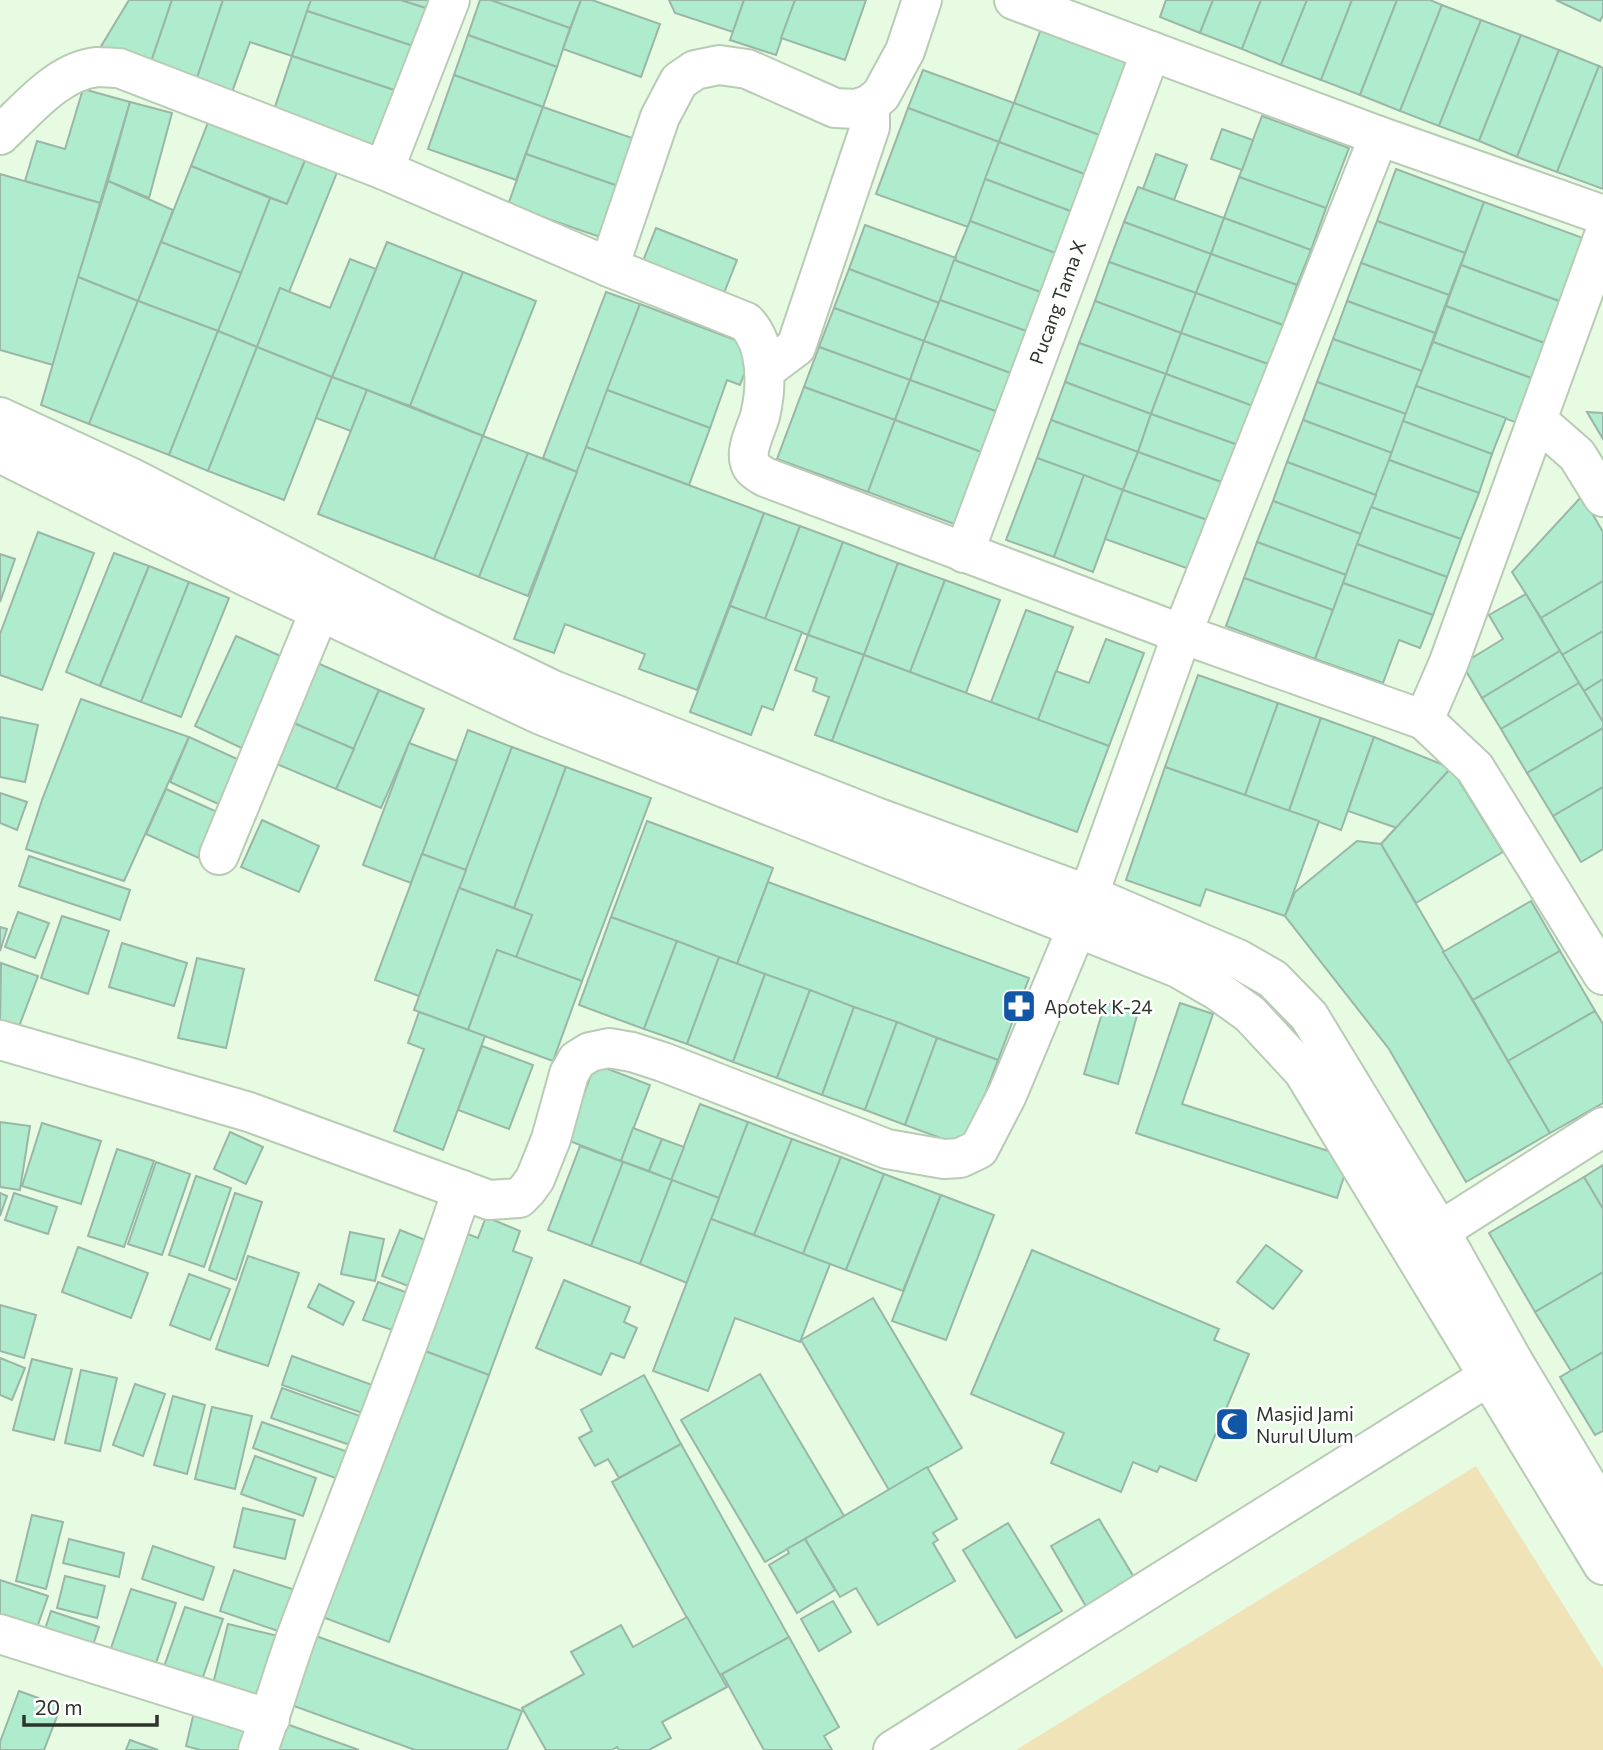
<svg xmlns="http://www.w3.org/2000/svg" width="1603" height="1750" font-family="Commissioner,sans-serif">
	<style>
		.green { fill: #f0e3b8 }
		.building { fill: #afecce; stroke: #99b6a7; stroke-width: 2 }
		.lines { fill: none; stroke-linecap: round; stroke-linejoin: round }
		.street-casing { stroke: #b8cbb4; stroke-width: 42 }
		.secondary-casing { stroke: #b8cbb4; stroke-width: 42 }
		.street { stroke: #fff; stroke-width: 38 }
		.secondary { stroke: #fff; stroke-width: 38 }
		.labels { text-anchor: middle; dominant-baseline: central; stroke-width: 5; stroke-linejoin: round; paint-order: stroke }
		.street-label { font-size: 19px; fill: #2d342b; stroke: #fff }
		.poi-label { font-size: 19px; fill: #2d342b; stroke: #fff; text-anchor: start }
	</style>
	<rect width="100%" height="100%" fill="#e7fbe3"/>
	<path class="green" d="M1476,1466L1603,1668V1750H1016Z"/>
	<g class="building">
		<path d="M129,0H172L150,65L100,48Z"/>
		<path d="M172,0H223L196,81L150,65Z"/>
		<path d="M223,0H311L292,56L250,42L232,92L196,81Z"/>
		<path d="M311,0H401L426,8L413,46L307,11Z"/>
		<path d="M401,0H429L426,8Z"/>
		<path d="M480,0H491L570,28L557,67L468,35Z"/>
		<path d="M491,0H581L570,28Z"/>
		<path d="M581,0H592L660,24L641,77L563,49Z"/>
		<path d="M669,0H744L733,32L675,13Z"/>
		<path d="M744,0H795L776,55L730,40Z"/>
		<path d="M795,0H866L845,60L781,38Z"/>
		<path d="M1166,0H1213L1200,33L1160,17Z"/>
		<path d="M1213,0H1261L1242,49L1200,33Z"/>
		<path d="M1261,0H1307L1281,65L1242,49Z"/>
		<path d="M1307,0H1352L1321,80L1281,65Z"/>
		<path d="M1352,0H1397L1360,95L1321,80Z"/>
		<path d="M1397,0H1430L1442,5L1400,111L1360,95Z"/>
		<path d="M1556,0H1603V15L1600,21Z"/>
		<path d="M1442,5L1481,20L1439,126L1400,111Z"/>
		<path d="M307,11L413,46L397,91L292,56Z"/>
		<path d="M1481,20L1521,35L1479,141L1439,126Z"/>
		<path d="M1041,29L1130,62L1102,136L1014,103Z"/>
		<path d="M468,35L557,67L543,107L454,75Z"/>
		<path d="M1521,35L1559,50L1517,157L1479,141Z"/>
		<path d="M1559,50L1599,66L1557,172L1517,157Z"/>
		<path d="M292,56L397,91L378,149L273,113Z"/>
		<path d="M1599,66L1603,68V189L1557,172Z"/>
		<path d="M923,70L1014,103L999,142L908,108Z"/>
		<path d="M454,75L543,107L516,180L428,149Z"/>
		<path d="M83,89L130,102L100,203L25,181L37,141L65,149Z"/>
		<path d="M130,102L172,113L149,198L108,181Z"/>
		<path d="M1014,103L1102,136L1087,175L999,142Z"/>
		<path d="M543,107L635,139L618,186L526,154Z"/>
		<path d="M908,108L999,142L968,227L876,194Z"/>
		<path d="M1262,116L1349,148L1326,208L1239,177Z"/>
		<path d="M209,120L306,158L287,204L191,166Z"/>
		<path d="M1222,129L1253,140L1242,170L1211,159Z"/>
		<path d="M999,142L1087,175L1073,212L985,179Z"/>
		<path d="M526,154L618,186L600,237L508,205Z"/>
		<path d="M1156,154L1187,165L1174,200L1143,189Z"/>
		<path d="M306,158L338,170L289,292L280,288L257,347L218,331L270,198L287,204Z"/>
		<path d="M191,166L270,198L241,273L161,242Z"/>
		<path d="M1396,169L1484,202L1465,253L1377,221Z"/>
		<path d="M0,174L100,203L53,365L0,350Z"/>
		<path d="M1239,177L1326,208L1311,250L1224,218Z"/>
		<path d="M985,179L1073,212L1058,254L970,221Z"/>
		<path d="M108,181L173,210L138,301L78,277Z"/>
		<path d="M1138,187L1224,218L1211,254L1124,222Z"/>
		<path d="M1484,202L1594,242L1570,305L1461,265Z"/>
		<path d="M1224,218L1311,250L1297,285L1211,254Z"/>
		<path d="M970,221L1058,254L1043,293L954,260Z"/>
		<path d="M1377,221L1465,253L1449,295L1361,263Z"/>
		<path d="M1124,222L1211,254L1196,293L1109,262Z"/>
		<path d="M865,225L956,258L939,303L849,269Z"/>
		<path d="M656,228L737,260L722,298L641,266Z"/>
		<path d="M161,242L241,273L218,331L138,301Z"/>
		<path d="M387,242L463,272L410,406L332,377Z"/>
		<path d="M1211,254L1297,285L1283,325L1196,293Z"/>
		<path d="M350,259L376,269L332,377L257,347L280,288L330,308Z"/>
		<path d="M954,260L1043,293L1029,332L940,300Z"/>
		<path d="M1109,262L1196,293L1181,333L1095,301Z"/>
		<path d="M1361,263L1449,295L1435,333L1347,301Z"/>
		<path d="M1461,265L1570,305L1555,347L1446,306Z"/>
		<path d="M849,269L939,303L924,341L834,308Z"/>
		<path d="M463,272L536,301L483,436L410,406Z"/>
		<path d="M78,277L138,301L89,424L41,405Z"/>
		<path d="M606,292L640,304L577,472L543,458Z"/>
		<path d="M1196,293L1283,325L1268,364L1181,333Z"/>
		<path d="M940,300L1029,332L1013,374L924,341Z"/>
		<path d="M138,301L218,331L169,455L89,424Z"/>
		<path d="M1095,301L1181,333L1166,374L1079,343Z"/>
		<path d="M1347,301L1435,333L1422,371L1333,339Z"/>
		<path d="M640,304L754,347L740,385L727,380L710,428L607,390Z"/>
		<path d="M1446,306L1555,347L1542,382L1433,342Z"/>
		<path d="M834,308L924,341L910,380L819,347Z"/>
		<path d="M218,331L257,347L208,471L169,455Z"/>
		<path d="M1181,333L1268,364L1253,406L1166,374Z"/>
		<path d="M1333,339L1422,371L1406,414L1317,382Z"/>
		<path d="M924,341L1013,374L998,412L910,380Z"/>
		<path d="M1433,342L1542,382L1526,426L1416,386Z"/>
		<path d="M1079,343L1166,374L1151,414L1065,382Z"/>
		<path d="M257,347L332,377L284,500L208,471Z"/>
		<path d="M819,347L910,380L895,420L804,387Z"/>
		<path d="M1166,374L1253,406L1238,445L1151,414Z"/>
		<path d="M332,377L367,390L351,431L316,418Z"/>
		<path d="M910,380L998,412L984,453L895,420Z"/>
		<path d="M1065,382L1151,414L1138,452L1051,420Z"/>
		<path d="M1317,382L1406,414L1392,453L1303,420Z"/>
		<path d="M1416,386L1506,418L1492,454L1403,421Z"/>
		<path d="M804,387L895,420L868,492L777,459Z"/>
		<path d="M367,390L483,436L434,559L318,514Z"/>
		<path d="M607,390L710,428L689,485L586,447Z"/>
		<path d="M1587,412L1603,413V439Z"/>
		<path d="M1151,414L1238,445L1224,483L1138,452Z"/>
		<path d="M895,420L984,453L957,525L868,492Z"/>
		<path d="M1051,420L1138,452L1123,490L1037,458Z"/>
		<path d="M1303,420L1392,453L1376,495L1287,462Z"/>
		<path d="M1403,421L1492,454L1479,493L1389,460Z"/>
		<path d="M483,436L528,453L479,577L434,559Z"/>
		<path d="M586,447L764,513L697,690L639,669L645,654L565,624L554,653L514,639Z"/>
		<path d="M1138,452L1224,483L1210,521L1123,490Z"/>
		<path d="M528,453L577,472L528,596L479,577Z"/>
		<path d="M1037,458L1084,475L1054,557L1006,540Z"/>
		<path d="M1389,460L1479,493L1461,539L1371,507Z"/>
		<path d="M1287,462L1376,495L1361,534L1273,501Z"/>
		<path d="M1084,475L1123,490L1093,572L1054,557Z"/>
		<path d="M1123,490L1210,521L1192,570L1105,539Z"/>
		<path d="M1582,496L1603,532V581L1541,618L1512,572Z"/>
		<path d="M1273,501L1361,534L1346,575L1257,542Z"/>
		<path d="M1371,507L1461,539L1447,577L1357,544Z"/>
		<path d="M764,513L800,526L765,619L730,606Z"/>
		<path d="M800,526L843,542L808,635L765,619Z"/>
		<path d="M38,532L94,553L42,690L0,675V634Z"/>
		<path d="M843,542L898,563L864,655L808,635Z"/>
		<path d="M1257,542L1346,575L1333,610L1244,578Z"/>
		<path d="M1357,544L1447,577L1433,615L1343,583Z"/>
		<path d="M114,553L149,566L100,686L66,672Z"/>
		<path d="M0,554L15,559L0,602Z"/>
		<path d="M898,563L945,580L910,672L864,655Z"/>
		<path d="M149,566L189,582L141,702L100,686Z"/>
		<path d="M1244,578L1333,610L1315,659L1226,626Z"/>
		<path d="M945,580L1000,600L966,693L910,672Z"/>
		<path d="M1603,581V631L1562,655L1541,618Z"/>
		<path d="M189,582L229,598L181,717L141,702Z"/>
		<path d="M1343,583L1433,615L1420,648L1399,640L1383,683L1315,659Z"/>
		<path d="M1526,594L1560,651L1482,698L1462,664L1503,639L1489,615Z"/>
		<path d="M730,606L802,632L773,710L762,706L751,735L690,712Z"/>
		<path d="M1026,610L1073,627L1038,720L991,702Z"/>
		<path d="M1603,631V679L1584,691L1562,655Z"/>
		<path d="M808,635L864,655L832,741L815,735L829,697L813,691L817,678L795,670Z"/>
		<path d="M236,636L294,662L252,753L195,726Z"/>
		<path d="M1106,639L1144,653L1109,746L1038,720L1056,671L1089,683Z"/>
		<path d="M1560,651L1579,683L1501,729L1482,698Z"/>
		<path d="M864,655L1109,746L1077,832L832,741Z"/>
		<path d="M315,662L379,690L354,749L289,721Z"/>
		<path d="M1198,675L1278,703L1245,795L1165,767Z"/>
		<path d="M1603,679V722L1584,691Z"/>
		<path d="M1579,683L1603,722V728L1527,773L1501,729Z"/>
		<path d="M379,690L424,709L381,808L336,789Z"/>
		<path d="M81,699L189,737L124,881L26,849L42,800Z"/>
		<path d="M1278,703L1321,718L1289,811L1245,795Z"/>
		<path d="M0,717L38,725L25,782L0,777Z"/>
		<path d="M1321,718L1374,737L1341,830L1289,811Z"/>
		<path d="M289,721L354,749L336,789L272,762Z"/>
		<path d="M1603,728V787L1553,816L1527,773Z"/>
		<path d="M468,730L512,747L466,870L422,854Z"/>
		<path d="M189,737L248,764L227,808L170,782Z"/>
		<path d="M1374,737L1451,768L1397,828L1348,811Z"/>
		<path d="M409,743L457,761L411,883L363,865Z"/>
		<path d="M512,747L566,767L514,908L459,888Z"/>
		<path d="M566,767L651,798L582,981L516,957L532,915L514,908Z"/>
		<path d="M1165,767L1319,821L1285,916L1206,889L1200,906L1126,880Z"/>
		<path d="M1451,768L1503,852L1416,903L1381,844Z"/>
		<path d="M1603,787V849L1581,862L1553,816Z"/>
		<path d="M166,789L224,815L203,860L146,834Z"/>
		<path d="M0,793L27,802L17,830L0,823Z"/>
		<path d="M262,820L319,846L299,892L241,867Z"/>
		<path d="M647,821L773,868L737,964L611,917Z"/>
		<path d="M1357,841L1381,844L1550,1133L1466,1182L1389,1049L1285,916L1295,892Z"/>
		<path d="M422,854L466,870L419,996L375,980Z"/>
		<path d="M29,856L130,890L120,920L19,886Z"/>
		<path d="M768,882L1029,978L998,1060L737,964Z"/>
		<path d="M459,888L532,915L516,957L497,950L468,1030L414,1010Z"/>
		<path d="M1531,901L1560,951L1473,1000L1443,952Z"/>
		<path d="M18,912L49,923L35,958L5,947Z"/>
		<path d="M62,916L109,931L88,994L41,978Z"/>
		<path d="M611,917L677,941L644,1029L579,1005Z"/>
		<path d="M0,927L7,929L0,951Z"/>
		<path d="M677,941L719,957L687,1044L644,1029Z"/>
		<path d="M122,943L187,963L174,1006L109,987Z"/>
		<path d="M497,950L582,981L553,1061L468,1030Z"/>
		<path d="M1560,951L1595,1011L1508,1061L1473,1000Z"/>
		<path d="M719,957L765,974L733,1062L687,1044Z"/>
		<path d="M197,958L244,969L226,1048L178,1038Z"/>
		<path d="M1,963L38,976L17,1032L0,1026Z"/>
		<path d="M765,974L810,990L777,1078L733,1062Z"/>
		<path d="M810,990L854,1007L822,1095L777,1078Z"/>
		<path d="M1105,1003L1138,1012L1118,1084L1084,1074Z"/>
		<path d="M1180,1003L1213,1014L1182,1104L1350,1158L1337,1198L1136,1133Z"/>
		<path d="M854,1007L897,1022L865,1110L822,1095Z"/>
		<path d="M1595,1011L1603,1024V1103L1550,1133L1508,1061Z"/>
		<path d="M419,1012L485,1036L443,1150L394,1131L424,1049L408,1043Z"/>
		<path d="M897,1022L937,1038L905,1125L865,1110Z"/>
		<path d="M937,1038L998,1060L965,1147L905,1125Z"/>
		<path d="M482,1046L533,1065L509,1129L458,1110Z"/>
		<path d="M595,1064L650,1085L621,1161L567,1140Z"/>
		<path d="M700,1104L748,1122L719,1198L671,1180Z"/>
		<path d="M0,1122L30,1126L20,1190L0,1187Z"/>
		<path d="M748,1122L792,1139L754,1235L711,1219Z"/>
		<path d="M42,1123L101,1141L81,1204L22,1186Z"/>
		<path d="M633,1128L662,1139L649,1171L621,1161Z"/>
		<path d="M230,1132L263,1147L246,1184L214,1169Z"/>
		<path d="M662,1139L684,1147L671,1180L649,1171Z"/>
		<path d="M792,1139L841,1157L803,1254L754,1235Z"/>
		<path d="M580,1146L623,1162L591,1246L548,1230Z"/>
		<path d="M117,1149L154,1161L124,1247L88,1236Z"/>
		<path d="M841,1157L884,1174L846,1270L803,1254Z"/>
		<path d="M156,1162L190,1174L162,1255L128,1244Z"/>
		<path d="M623,1162L672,1180L640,1264L591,1246Z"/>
		<path d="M1603,1165V1209L1584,1177Z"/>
		<path d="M884,1174L941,1195L903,1291L846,1270Z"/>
		<path d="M196,1176L231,1188L204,1267L169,1255Z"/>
		<path d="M1584,1177L1603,1209V1272L1535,1312L1489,1233Z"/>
		<path d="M672,1180L719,1198L687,1283L640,1264Z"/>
		<path d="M0,1193L7,1196L0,1216Z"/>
		<path d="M14,1193L57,1207L48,1234L5,1220Z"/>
		<path d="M235,1193L262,1202L236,1280L209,1270Z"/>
		<path d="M941,1195L994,1215L946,1340L892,1321Z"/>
		<path d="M486,1217L520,1231L513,1251L532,1258L489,1375L417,1348L460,1231L478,1238Z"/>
		<path d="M711,1219L830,1264L800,1342L735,1318L708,1391L653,1371Z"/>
		<path d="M400,1230L428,1241L411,1287L382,1276Z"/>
		<path d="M350,1232L384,1239L375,1281L341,1274Z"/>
		<path d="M1266,1245L1302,1271L1273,1309L1237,1282Z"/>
		<path d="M78,1247L148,1273L131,1318L62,1292Z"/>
		<path d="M1032,1250L1219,1329L1214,1340L1249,1354L1196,1481L1160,1466L1157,1472L1133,1462L1121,1492L1051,1463L1064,1433L971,1394Z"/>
		<path d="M248,1256L299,1273L268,1366L216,1349Z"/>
		<path d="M1603,1272V1352L1571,1371L1535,1312Z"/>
		<path d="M189,1274L230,1289L210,1340L170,1325Z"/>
		<path d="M564,1280L630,1307L624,1322L637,1328L624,1358L611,1353L601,1375L536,1348Z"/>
		<path d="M378,1282L419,1297L404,1334L363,1320Z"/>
		<path d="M319,1284L354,1302L343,1325L308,1307Z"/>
		<path d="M873,1298L962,1448L889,1490L801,1340Z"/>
		<path d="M0,1305L36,1315L24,1358L0,1351Z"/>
		<path d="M417,1348L489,1375L389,1642L317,1615Z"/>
		<path d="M1603,1352V1431L1595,1435L1560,1377Z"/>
		<path d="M292,1356L378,1387L368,1415L282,1385Z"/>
		<path d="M0,1358L25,1368L12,1400L0,1395Z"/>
		<path d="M32,1359L72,1369L54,1440L13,1430Z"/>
		<path d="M81,1370L117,1378L100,1451L65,1443Z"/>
		<path d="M760,1374L844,1516L765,1562L681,1420Z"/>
		<path d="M644,1375L681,1444L619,1478L608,1459L595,1466L579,1438L592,1431L581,1410Z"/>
		<path d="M135,1384L165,1394L143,1456L113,1445Z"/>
		<path d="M282,1388L363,1417L353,1446L271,1418Z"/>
		<path d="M173,1396L205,1405L187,1474L154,1465Z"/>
		<path d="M212,1407L252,1416L235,1489L195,1479Z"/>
		<path d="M262,1422L351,1453L341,1480L253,1448Z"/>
		<path d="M681,1444L789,1637L719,1676L612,1482Z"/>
		<path d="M255,1456L316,1478L303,1516L241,1494Z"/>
		<path d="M927,1467L957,1519L933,1533L938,1540L933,1543L955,1581L878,1625L856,1588L840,1597L805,1539Z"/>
		<path d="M243,1508L295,1520L285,1559L234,1547Z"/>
		<path d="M32,1515L63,1522L46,1589L16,1581Z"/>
		<path d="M1099,1519L1135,1579L1087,1608L1051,1546Z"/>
		<path d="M1008,1523L1062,1611L1016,1638L963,1550Z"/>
		<path d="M69,1539L124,1553L119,1577L63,1563Z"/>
		<path d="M805,1539L835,1590L797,1613L769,1565L789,1553L787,1549Z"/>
		<path d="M153,1546L214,1567L203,1600L142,1579Z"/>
		<path d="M234,1570L295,1590L281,1632L220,1611Z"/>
		<path d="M65,1576L105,1586L97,1618L57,1608Z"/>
		<path d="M0,1580L48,1596L33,1639L0,1628Z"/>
		<path d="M131,1589L176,1603L152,1675L107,1660Z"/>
		<path d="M833,1601L851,1632L819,1651L801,1619Z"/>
		<path d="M185,1607L223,1619L197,1694L159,1681Z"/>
		<path d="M51,1611L99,1627L89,1657L41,1641Z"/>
		<path d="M687,1617L727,1687L662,1722L671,1738L649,1750H619L617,1747L612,1750H546L522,1708L584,1674L571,1652L621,1625L633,1647Z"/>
		<path d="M228,1624L278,1636L262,1704L211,1692Z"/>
		<path d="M305,1632L522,1711L507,1750H415L280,1701Z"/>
		<path d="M789,1637L839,1727L824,1736L832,1750H764L722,1674Z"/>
		<path d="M19,1691L61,1706L44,1750H0V1742Z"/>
		<path d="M195,1708L251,1722L243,1750H200L186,1746Z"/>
		<path d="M278,1721L359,1750H268Z"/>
		<path d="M130,1740L158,1750H126Z"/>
	</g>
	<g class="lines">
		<g class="street-casing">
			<g id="street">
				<path d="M922,0L905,51L881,95L870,104L857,109L835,108L747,69L719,65L695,70L679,81L660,117L609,267L746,322C768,345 767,387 760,416C756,430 745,449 750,463C752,470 759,473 765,477L1182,634L1424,720L1475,768L1603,975"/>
				<path d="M1014,0L1379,136L1603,215"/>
				<path d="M0,135C27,110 58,71 97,67C105,67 112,68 119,68L384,170L609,267"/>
				<path d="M384,170L450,0"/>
				<path d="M764,371L796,347L870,127V104"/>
				<path d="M1537,420L1577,455L1603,497"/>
				<path d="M964,553L1151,51"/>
				<path d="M1424,720L1449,662L1603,238"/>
				<path d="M219,855L332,581"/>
				<path d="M0,1040L249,1112L462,1190C413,1338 354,1483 299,1629C284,1669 273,1710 258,1750"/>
				<path d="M462,1190L489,1200L519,1198L527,1190L535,1179L551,1139L569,1074L577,1060L590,1052L609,1048L632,1052L663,1062L887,1149L944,1159L960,1158L979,1149L1007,1095L1076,930L1182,634L1379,136"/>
				<path d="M1413,1248L1603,1127"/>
				<path d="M0,1634L270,1719"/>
				<path d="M893,1750L1513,1361"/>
			</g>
		</g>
		<g class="secondary-casing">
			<g id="secondary">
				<path d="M0,417L130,477L422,627L553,690L876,817L1089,895L1238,959L1273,979L1309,1016L1440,1231L1513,1361L1603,1511"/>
				<path d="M0,453L245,576L541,715L1178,968L1218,991L1250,1014L1303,1071L1603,1565"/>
			</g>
		</g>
		<use href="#street" class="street"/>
		<use href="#secondary" class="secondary"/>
	</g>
	<defs>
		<g id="pharmacy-square" transform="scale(1.75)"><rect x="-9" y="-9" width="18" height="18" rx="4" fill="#1257a7" stroke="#fff"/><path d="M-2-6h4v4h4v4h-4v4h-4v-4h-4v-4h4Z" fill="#fff"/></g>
		<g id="mosque-square" transform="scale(1.75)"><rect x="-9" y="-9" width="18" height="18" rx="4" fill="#1257a7" stroke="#fff"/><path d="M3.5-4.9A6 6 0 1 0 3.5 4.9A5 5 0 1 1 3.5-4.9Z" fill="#fff"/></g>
	</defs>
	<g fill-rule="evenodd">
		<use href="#pharmacy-square" x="1019" y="1006"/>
		<use href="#mosque-square" x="1232" y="1424"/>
	</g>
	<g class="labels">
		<g class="street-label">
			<text transform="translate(1057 302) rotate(-70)">Pucang Tama X</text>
		</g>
		<g class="poi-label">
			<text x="1044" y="1006">Apotek K-24</text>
			<text x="1256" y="1413">Masjid Jami<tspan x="1256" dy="22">Nurul Ulum</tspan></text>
		</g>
	</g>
	<path d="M24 1715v10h133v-10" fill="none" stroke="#2d342b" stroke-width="3.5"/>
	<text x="35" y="1715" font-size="21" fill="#2d342b" stroke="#ffffff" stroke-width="5" paint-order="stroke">20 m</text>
</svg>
